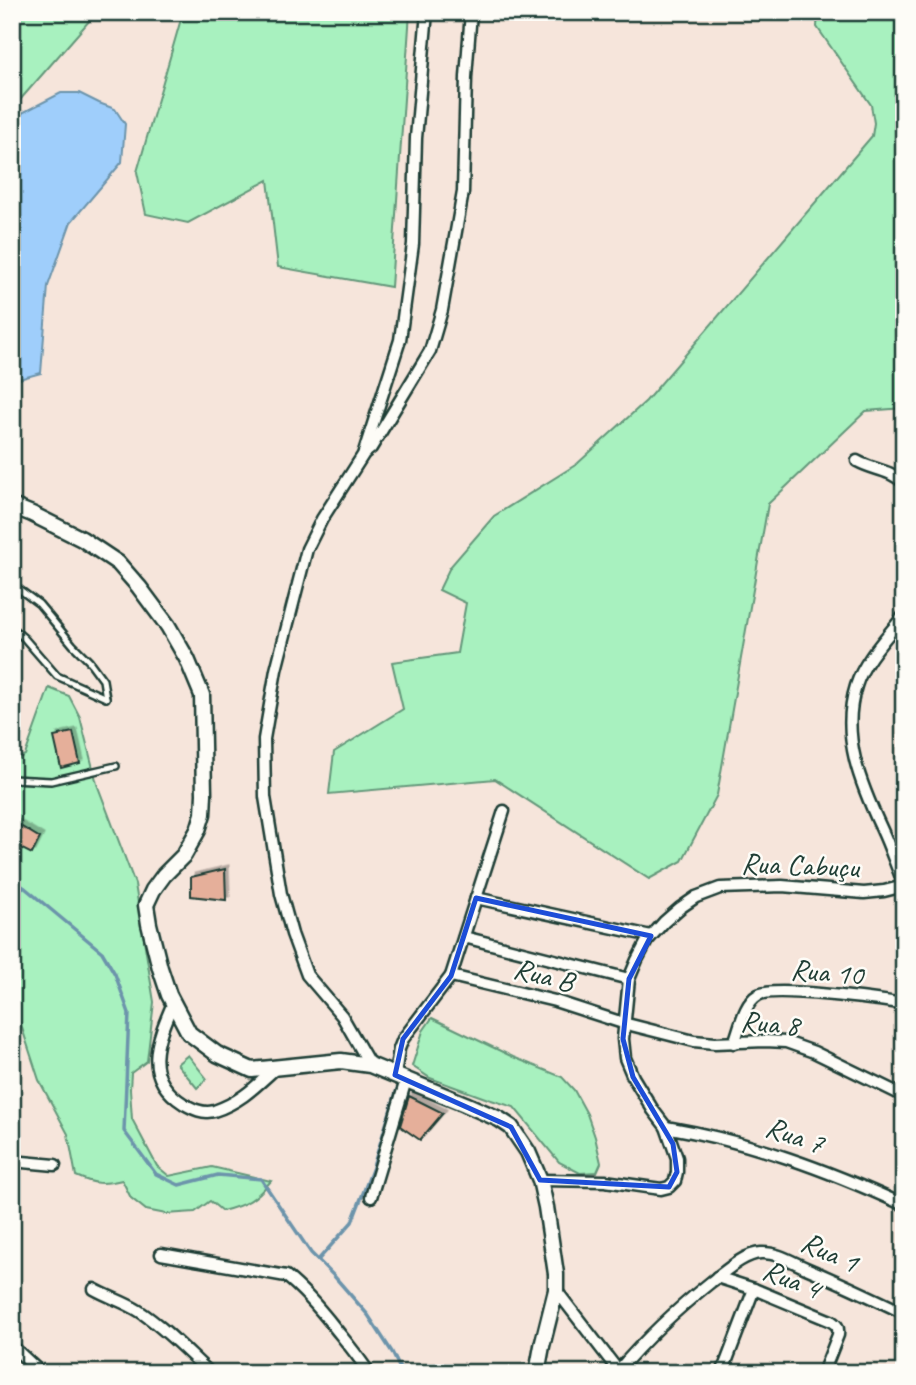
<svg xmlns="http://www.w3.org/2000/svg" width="916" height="1385" font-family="Caveat,sans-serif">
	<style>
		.green { fill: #a8f1bf; stroke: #64977a; stroke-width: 2 }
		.water { fill: #9fcefb; stroke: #6c94ab; stroke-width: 2 }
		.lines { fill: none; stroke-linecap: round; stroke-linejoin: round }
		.stream { stroke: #6c94ab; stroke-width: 3.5 }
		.building { fill: #e5af9a; stroke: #1f3d34; stroke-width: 2; filter: url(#shadow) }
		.lane-casing { stroke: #1f3d34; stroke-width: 10 }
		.street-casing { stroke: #1f3d34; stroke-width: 15 }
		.secondary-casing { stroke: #1f3d34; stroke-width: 19 }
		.lane { stroke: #fdfcf7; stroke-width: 5 }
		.street { stroke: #fdfcf7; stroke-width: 10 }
		.secondary { stroke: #fdfcf7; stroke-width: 14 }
		.marked { fill: none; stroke: #1d4ed8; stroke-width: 5; stroke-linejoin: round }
		.labels { text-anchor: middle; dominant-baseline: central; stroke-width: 5; stroke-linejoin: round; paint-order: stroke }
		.street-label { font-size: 30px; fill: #1f3d34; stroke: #fdfcf7 }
	</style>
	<defs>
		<filter id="shadow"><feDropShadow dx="3.5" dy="-3.5" stdDeviation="0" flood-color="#0004"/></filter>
	</defs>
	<rect width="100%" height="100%" fill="#f6e5db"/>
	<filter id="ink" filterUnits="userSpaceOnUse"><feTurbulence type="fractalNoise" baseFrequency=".0143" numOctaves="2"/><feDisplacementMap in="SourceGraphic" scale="14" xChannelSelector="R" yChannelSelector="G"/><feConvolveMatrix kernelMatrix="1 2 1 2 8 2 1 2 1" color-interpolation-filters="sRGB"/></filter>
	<g filter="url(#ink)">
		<g class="green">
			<path d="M12,12H97L12,109Z"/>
			<path d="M183,12H410L391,287L278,267L268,180L188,223L146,214L137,172Z"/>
			<path d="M818,12H904V408L866,411L768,504L717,795L682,861L649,879L495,779L329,794L334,752L403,709L392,662L457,653L466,603L439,590L450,567L494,516L577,464L646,401L872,136L874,123L871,105L817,27Z"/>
			<path d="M49,688L69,696L80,717L97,784L135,884L154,1002L147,1061L131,1073L130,1089L132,1119L157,1166L169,1176L212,1167L271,1181C255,1200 246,1205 222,1211L210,1201L195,1212L166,1214L146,1210L131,1198L122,1180C102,1185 94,1184 76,1176L68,1134L39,1080L21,1025L12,1011V761L25,755Z"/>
			<path d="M432,1018L513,1057L562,1077L574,1090L587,1114L595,1137L601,1163L597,1172L580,1173L559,1162L514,1107L488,1099L430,1078L412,1066L423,1031Z"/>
			<path d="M188,1055L207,1079L197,1088L177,1064Z"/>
		</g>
		<path class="water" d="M61,93H79L99,103L115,109L125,124L122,162L71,222L48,286L41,373L12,381V132L22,113Z"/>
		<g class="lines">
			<g class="stream">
				<path d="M12,880L25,888L102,952L115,974L129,1013L124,1131L156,1174L179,1185L218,1175L261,1179L311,1253L334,1276L368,1315L392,1352L402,1373"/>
				<path d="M318,1260L352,1222L372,1170L397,1089"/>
			</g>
		</g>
		<g class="building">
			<path d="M73,732L80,763L61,768L54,737L59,736V735Z"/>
			<path d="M12,821L40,838L32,854L12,844Z"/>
			<path d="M225,869L226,900L191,896V877Z"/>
			<path d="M409,1096L443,1113L420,1140L400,1126Z"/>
		</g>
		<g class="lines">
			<g class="lane-casing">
				<g id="lane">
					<path d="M12,584L39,604L73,645L89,661L103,680L106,698"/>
					<path d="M12,628L24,638L57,676L106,698"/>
					<path d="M12,779L51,781L116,766"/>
				</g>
			</g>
			<g class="street-casing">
				<g id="street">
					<path d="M366,452L371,448L430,351L442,310L463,192L466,77L471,12"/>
					<path d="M857,461C875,471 887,468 904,483"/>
					<path d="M904,615C887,637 864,660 856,686C840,736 861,785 882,830C890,847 896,866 904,884"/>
					<path d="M476,898L651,936"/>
					<path d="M464,937L629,979"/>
					<path d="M451,976L555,1001L623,1023L694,1041L715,1043L765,1041L786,1042L814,1052L904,1096"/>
					<path d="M173,1003C157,1040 141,1077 184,1104C193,1109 203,1114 214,1111C241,1102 256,1086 276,1068"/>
					<path d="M734,1043C740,1028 744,1003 758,995C773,986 881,1000 904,1004"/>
					<path d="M12,1049H15"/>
					<path d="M370,1065L342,1016L307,975L292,934L281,894L265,797L264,739L276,670L307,549L322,519L363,455L400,340L413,244L416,138L427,12"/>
					<path d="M395,1075L399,1049L403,1039L451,976L504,811"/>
					<path d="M666,1127C752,1142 825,1169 904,1205"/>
					<path d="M12,1161L55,1165"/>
					<path d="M540,1180L605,1181L661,1189L669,1187L675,1181L677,1172V1158L666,1127L653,1110L633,1077L625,1058L623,1039L629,979L637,960L647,941L664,922L680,908L696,897L720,888L782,886L864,893L884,891L904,886"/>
					<path d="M371,1197L406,1080"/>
					<path d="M161,1254L286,1276C305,1291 320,1309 335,1328C347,1343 359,1357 369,1373"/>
					<path d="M717,1277L754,1289L831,1321C837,1325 839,1327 838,1335L823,1373"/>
					<path d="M94,1289C108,1297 125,1302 139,1311C165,1328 187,1352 210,1373"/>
					<path d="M556,1290L620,1373"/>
					<path d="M12,1346L41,1373"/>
					<path d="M618,1371C646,1338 677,1309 711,1282C725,1272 743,1254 761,1253C777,1252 792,1262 806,1268C839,1282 871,1297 904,1313"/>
					<path d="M722,1373L754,1289"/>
				</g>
			</g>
			<g class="secondary-casing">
				<path id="secondary" d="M12,506L32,514L82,539L118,563L139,587L168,626L187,659L202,695L204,794L203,814L198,830L184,855L164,875L153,890L146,905L149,924L160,968L169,995L189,1033L217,1054L252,1070L341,1061L370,1065L465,1104L499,1119L511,1127L528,1152L540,1180L546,1207L556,1274V1290L542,1346L537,1373"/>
			</g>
			<use href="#lane" class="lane"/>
			<use href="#street" class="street"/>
			<use href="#secondary" class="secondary"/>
		</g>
	</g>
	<path class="marked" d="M476,898L651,936L629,979L623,1039L633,1077L673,1144L677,1172L669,1187L540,1180L511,1127L395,1075L403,1039L451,976Z"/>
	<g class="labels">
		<g class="street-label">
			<text transform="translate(800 865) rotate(2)">Rua Cabuçu</text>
			<text transform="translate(827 972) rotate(5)">Rua 10</text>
			<text transform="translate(544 975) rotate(15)">Rua B</text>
			<text transform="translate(770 1023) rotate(5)">Rua 8</text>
			<text transform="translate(795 1135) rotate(19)">Rua 7</text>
			<text transform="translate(830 1252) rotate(24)">Rua 1</text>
			<text transform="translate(792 1279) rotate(22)">Rua 4</text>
		</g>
	</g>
	<rect width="916" height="1385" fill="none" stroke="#fdfcf7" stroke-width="42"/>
	<rect x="21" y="21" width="874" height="1343" fill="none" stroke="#1f3d34" stroke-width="2.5" filter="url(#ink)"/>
</svg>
